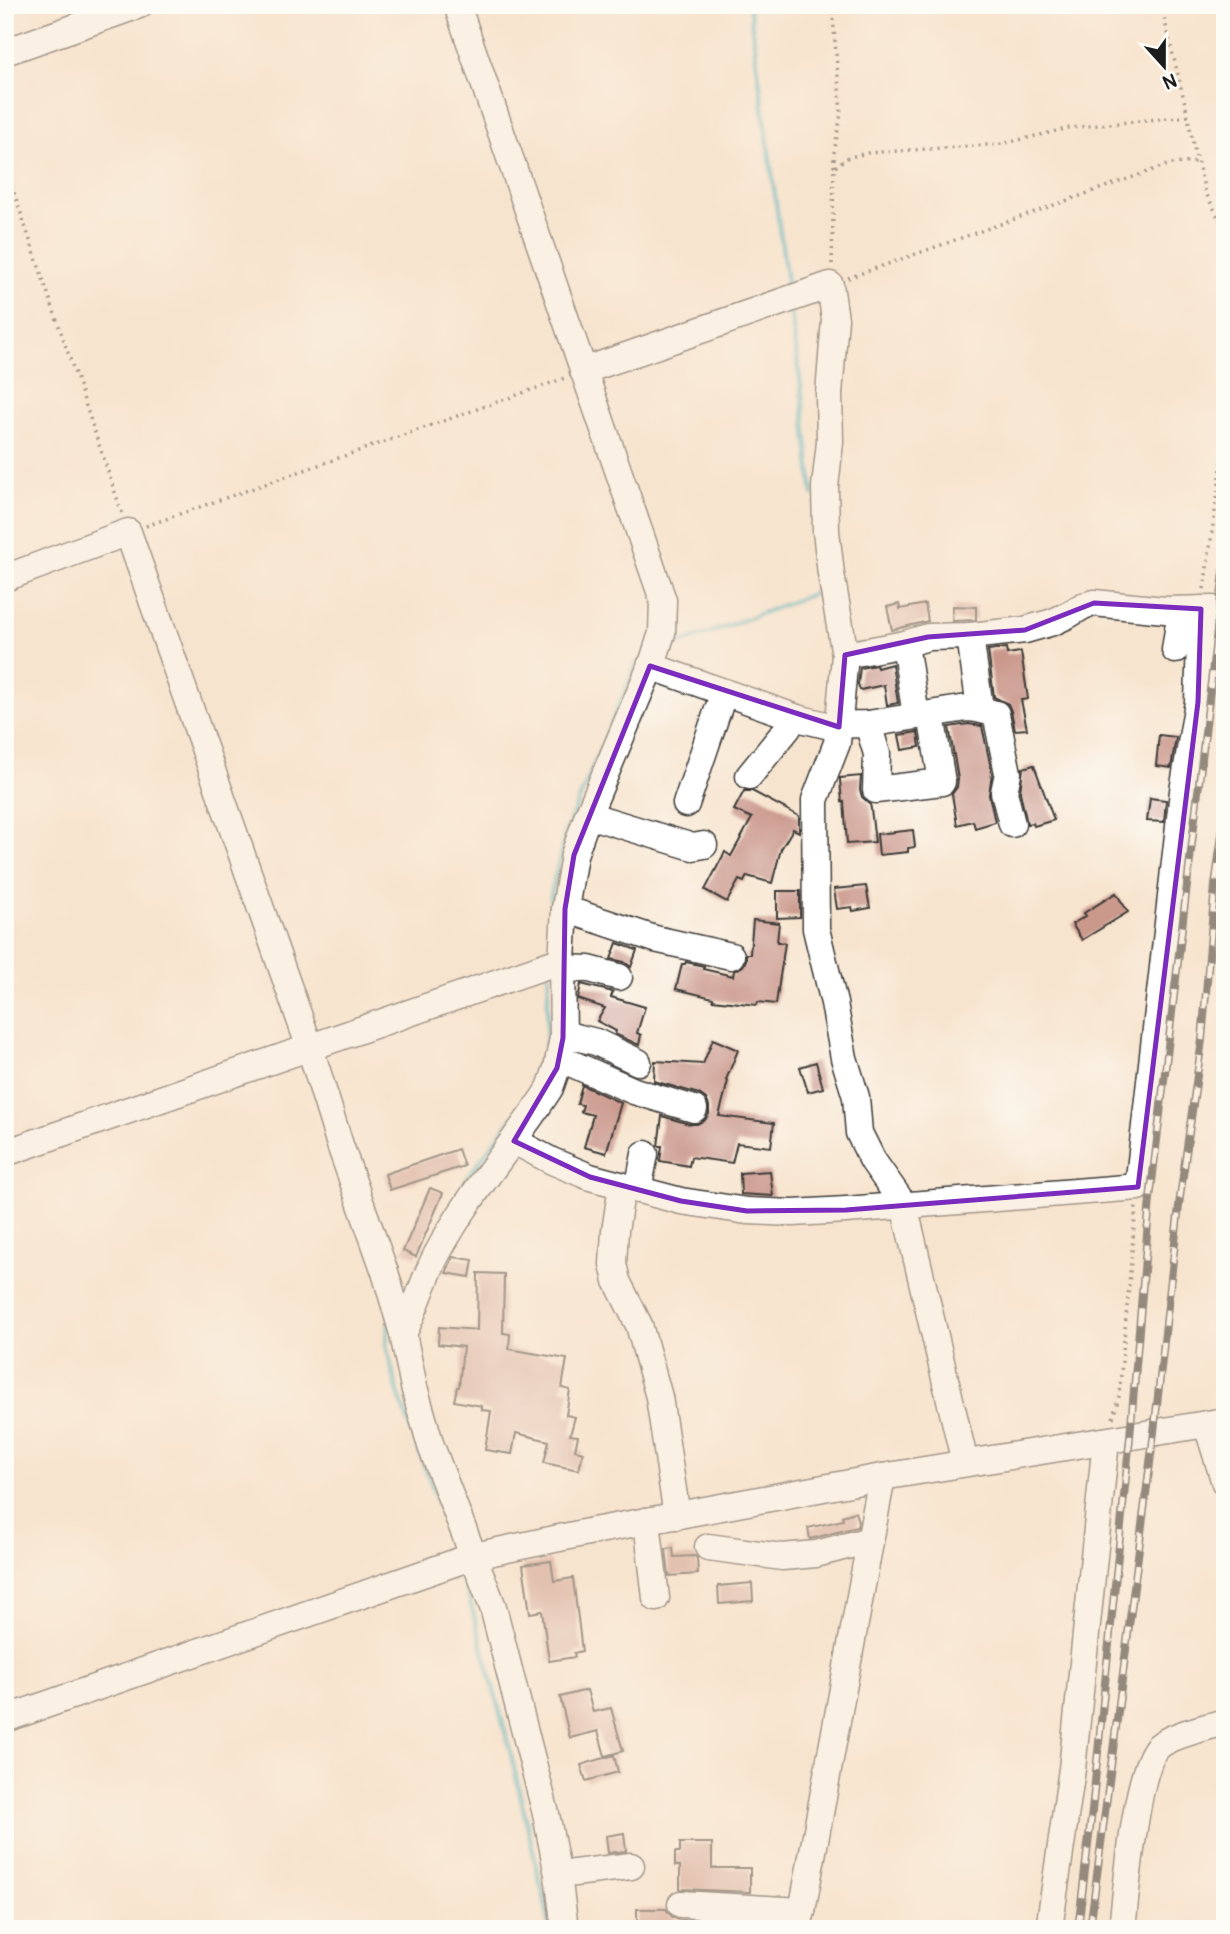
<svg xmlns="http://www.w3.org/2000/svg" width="1230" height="1934" font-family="Pangolin,sans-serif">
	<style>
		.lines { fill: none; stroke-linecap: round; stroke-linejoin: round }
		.stream { stroke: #3fadbc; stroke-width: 5 }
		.building { fill: #cb988c }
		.minor-casing { stroke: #3d3a37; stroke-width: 29 }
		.path { stroke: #3d3a37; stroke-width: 3.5; stroke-dasharray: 2 5; stroke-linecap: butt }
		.minor { stroke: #fff; stroke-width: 26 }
		.rail-casing { stroke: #1c1c1c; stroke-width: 8 }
		.rail { stroke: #fdfcf7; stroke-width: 5; stroke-dasharray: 16; stroke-linecap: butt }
		.marked { fill: none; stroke: #7b2cbf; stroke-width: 5; stroke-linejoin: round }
	</style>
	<rect width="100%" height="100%" fill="#fdfcf7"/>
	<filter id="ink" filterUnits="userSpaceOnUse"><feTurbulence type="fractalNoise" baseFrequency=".0143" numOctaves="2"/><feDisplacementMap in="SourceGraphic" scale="14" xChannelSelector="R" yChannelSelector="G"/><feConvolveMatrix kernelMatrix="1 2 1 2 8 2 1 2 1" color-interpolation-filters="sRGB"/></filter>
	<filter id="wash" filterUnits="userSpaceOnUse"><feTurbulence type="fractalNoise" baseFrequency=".00686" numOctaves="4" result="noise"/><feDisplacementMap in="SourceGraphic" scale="28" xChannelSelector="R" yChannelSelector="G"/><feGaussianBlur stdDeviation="1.57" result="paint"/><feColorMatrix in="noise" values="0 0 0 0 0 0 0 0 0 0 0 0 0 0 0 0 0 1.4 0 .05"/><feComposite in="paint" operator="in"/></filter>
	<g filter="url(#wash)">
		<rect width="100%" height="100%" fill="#f7e4ce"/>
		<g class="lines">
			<g class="stream">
				<path d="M749,5L788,290"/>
				<path d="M790,307L801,386L813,495"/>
				<path d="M667,649L823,590L822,588"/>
				<path d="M551,933V895L566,831L637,662L642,661"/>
				<path d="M459,1194L468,1177L531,1093L545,1068L549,975"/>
				<path d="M389,1322L386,1345L398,1393L451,1539L445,1556"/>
				<path d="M450,1578L463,1575L509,1746L549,1920V1929"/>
			</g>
		</g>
		<g id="blocks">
			<g class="building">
				<path d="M899,604L900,609L925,604L928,621L892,630L887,607Z"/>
				<path d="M953,606L976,607V620L952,621Z"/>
				<path d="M1006,648L1007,654L1021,652L1028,699L1021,700L1027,729L1015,730L1011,711L1008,704L994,697L988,650Z"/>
				<path d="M892,664L898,703L887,705L884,685L860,690L858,684L860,668L876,665L877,668Z"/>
				<path d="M968,724L982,726L992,773L989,795L995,822L975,828L973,821L957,825L952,794L957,787L958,779L949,727Z"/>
				<path d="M918,732L920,747L902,750L899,735Z"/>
				<path d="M1159,735L1176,737L1171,768L1156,766Z"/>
				<path d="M1034,765L1054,820L1034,826L1033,823L1027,824L1020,792L1023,768Z"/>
				<path d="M861,776L860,790L862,797L870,804L871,809L875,842L847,844L844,801L842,802L840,780V778Z"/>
				<path d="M744,791H752L799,816V832L793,829L781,849L772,883L747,876L744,882L739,880L727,902L705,890L725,852L731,856L752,818L734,810Z"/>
				<path d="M1150,798L1166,800L1164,822L1147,821Z"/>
				<path d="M913,830L915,847L908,848V852L879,855L877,834Z"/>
				<path d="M866,886L870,908L853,911L852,907L837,909L834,889Z"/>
				<path d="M777,891H800V917L777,918Z"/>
				<path d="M1116,893L1128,912L1082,940L1072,924L1086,916L1084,913Z"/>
				<path d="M753,920L779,923L777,942L785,943L776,1004L758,1002L757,1005L713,1000V998L676,989L682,964H685L686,962L704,966L703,969L733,976L734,971L743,966L746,960V954H750Z"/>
				<path d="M617,943L637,950L631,967L624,962L611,959Z"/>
				<path d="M581,984L613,992L611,997L645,1007L637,1033L641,1035L639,1045L615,1034L616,1031L597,1021L605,1008L578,999Z"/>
				<path d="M713,1039L738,1050L726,1080L728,1081L719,1116L774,1123L771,1147L737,1143L732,1163L691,1157L689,1166L660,1161L662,1146H658L662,1116L689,1124H697L705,1120L709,1114V1106L706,1099L699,1094L654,1081L655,1061L703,1064Z"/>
				<path d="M816,1062L823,1088L808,1092L800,1067Z"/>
				<path d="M582,1085L621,1103L606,1153L584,1147L593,1115L581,1112L583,1105L577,1104Z"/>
				<path d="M458,1149L464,1166L390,1190L385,1174Z"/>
				<path d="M770,1171L773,1196L741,1194L740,1173Z"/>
				<path d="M430,1188L443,1193L416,1257L403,1251Z"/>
				<path d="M453,1257L473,1260L470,1277L446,1273Z"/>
				<path d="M478,1273L504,1274L503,1333L510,1334L509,1349L567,1359L562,1388L570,1390L566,1415L575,1417L570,1435L578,1436L575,1450L583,1452L579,1470L544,1463L549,1441L516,1433L512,1454L485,1450L491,1411L482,1410V1406L454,1401L457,1387H459L463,1347L438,1344L439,1327L477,1330Z"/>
				<path d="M855,1512L858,1521L857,1527L810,1539L808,1528L843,1520L842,1516Z"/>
				<path d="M673,1548L674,1557L695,1556L697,1558L698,1574L669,1576L666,1549Z"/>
				<path d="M551,1561L554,1581L573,1578L582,1651L574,1653L575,1657L549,1661L542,1611L530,1613L523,1565Z"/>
				<path d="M752,1583L753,1601L719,1604L718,1586Z"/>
				<path d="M587,1690L593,1712L611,1708L623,1751L605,1756L598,1731L570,1738L560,1697Z"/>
				<path d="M614,1755L618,1772L586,1781L581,1765Z"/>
				<path d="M624,1833L626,1851L608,1853L606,1836Z"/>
				<path d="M680,1843H712V1868H750V1892L680,1889V1866H675V1852H680Z"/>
				<path d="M637,1909H666L672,1917L679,1920L713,1922L712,1929H637Z"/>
			</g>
		</g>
	</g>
	<g filter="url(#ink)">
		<use href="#blocks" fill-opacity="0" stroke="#3d3a37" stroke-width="2"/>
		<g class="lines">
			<g class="minor-casing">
				<g id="minor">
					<path d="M5,52L139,5"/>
					<path d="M583,371L830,285L835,319L829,394L830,442L825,487L826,531L831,574L845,655"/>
					<path d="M5,578L128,532L310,1048L340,1145L385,1272L403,1334L414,1387L431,1446L493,1607L546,1814L558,1875L565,1929"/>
					<path d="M970,636L980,708"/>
					<path d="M905,644L916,716"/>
					<path d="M1175,650L1181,610"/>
					<path d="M650,666L797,718L826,725L868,724L967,708C980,708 984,711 996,714L1008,773L1004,792L1012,824"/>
					<path d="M868,724L877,754L876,790L942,782L931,715"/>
					<path d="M749,776L788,728L793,717"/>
					<path d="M686,804L724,692"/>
					<path d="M588,815L693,847L704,845"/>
					<path d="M565,909L655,939L731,956"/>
					<path d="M562,968L589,969L619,977"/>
					<path d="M563,1034L596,1042L638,1062"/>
					<path d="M559,1058L634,1091L694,1109"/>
					<path d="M514,1141L552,1161L590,1177L681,1201L747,1211L793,1213L846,1210L1138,1187L1183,791L1198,702L1201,609"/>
					<path d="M5,1153L562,960"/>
					<path d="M622,1186L615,1231L613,1264L617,1281L639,1325L659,1397L677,1516"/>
					<path d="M638,1190L645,1154"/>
					<path d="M403,1334C416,1309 423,1280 437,1254C465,1201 504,1155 538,1106L550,1088L557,1068L563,1038L562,960L565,909L574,855L588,815L653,661L662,633L663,600L457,5"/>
					<path d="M1207,1425L1225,1483"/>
					<path d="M965,1463L904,1205L873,1161L859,1133L856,1097L844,1058L834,1003L816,929L815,800L837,743L845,655L905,644L928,637L970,636L1025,630L1053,622L1068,615L1083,606L1094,603L1165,610L1213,609"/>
					<path d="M647,1521L656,1598"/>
					<path d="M708,1547L782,1557L816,1554L870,1540"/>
					<path d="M5,1719L474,1556L588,1532L882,1477L1225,1421"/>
					<path d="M558,1875L631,1866"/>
					<path d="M681,1904L802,1911"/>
					<path d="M797,1929L802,1911L882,1477"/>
					<path d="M1049,1929L1072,1769L1106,1441"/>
					<path d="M1122,1929C1126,1895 1136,1765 1159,1746C1171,1735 1208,1727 1225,1722"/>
				</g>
			</g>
			<g class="path">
				<path d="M832,5L841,113L834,153V167"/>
				<path d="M1161,5L1188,116"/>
				<path d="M5,166L122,513"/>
				<path d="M832,264L834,168L846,158L867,153L1002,144L1069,128L1188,116L1193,145L1205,191L1220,221L1225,223"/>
				<path d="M848,278L1170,164L1197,162"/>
				<path d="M146,526L565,378"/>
				<path d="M1204,589L1225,441"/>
				<path d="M1113,1418L1119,1396L1136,1206"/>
			</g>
			<use href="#minor" class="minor"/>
			<g class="rail-casing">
				<g id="rail">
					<path d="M1078,1929L1092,1811L1130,1437L1150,1199L1225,563"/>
					<path d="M1090,1929L1154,1432L1180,1197L1202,1040L1215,885L1225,813"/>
				</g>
			</g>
			<use href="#rail" class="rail"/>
		</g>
	</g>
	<path d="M0 0H1230V1934H0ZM1094,603L1201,609L1198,702L1138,1187L846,1210L747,1211L681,1201L590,1177L514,1141L557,1068L563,1038L565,909L574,855L650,666L839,727L845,655L928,637L1025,630Z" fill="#f7e4ce" fill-opacity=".55" fill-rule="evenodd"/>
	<path class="marked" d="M1094,603L1201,609L1198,702L1138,1187L846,1210L747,1211L681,1201L590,1177L514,1141L557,1068L563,1038L565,909L574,855L650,666L839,727L845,655L928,637L1025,630Z"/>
	<rect width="1230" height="1934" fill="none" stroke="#fdfcf7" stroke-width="28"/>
	<g transform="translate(1164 66) rotate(159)" stroke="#fdfcf7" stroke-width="5" paint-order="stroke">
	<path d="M0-5L12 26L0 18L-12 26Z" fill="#1c1c1c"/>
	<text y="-10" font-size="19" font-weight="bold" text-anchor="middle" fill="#1c1c1c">N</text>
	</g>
</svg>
